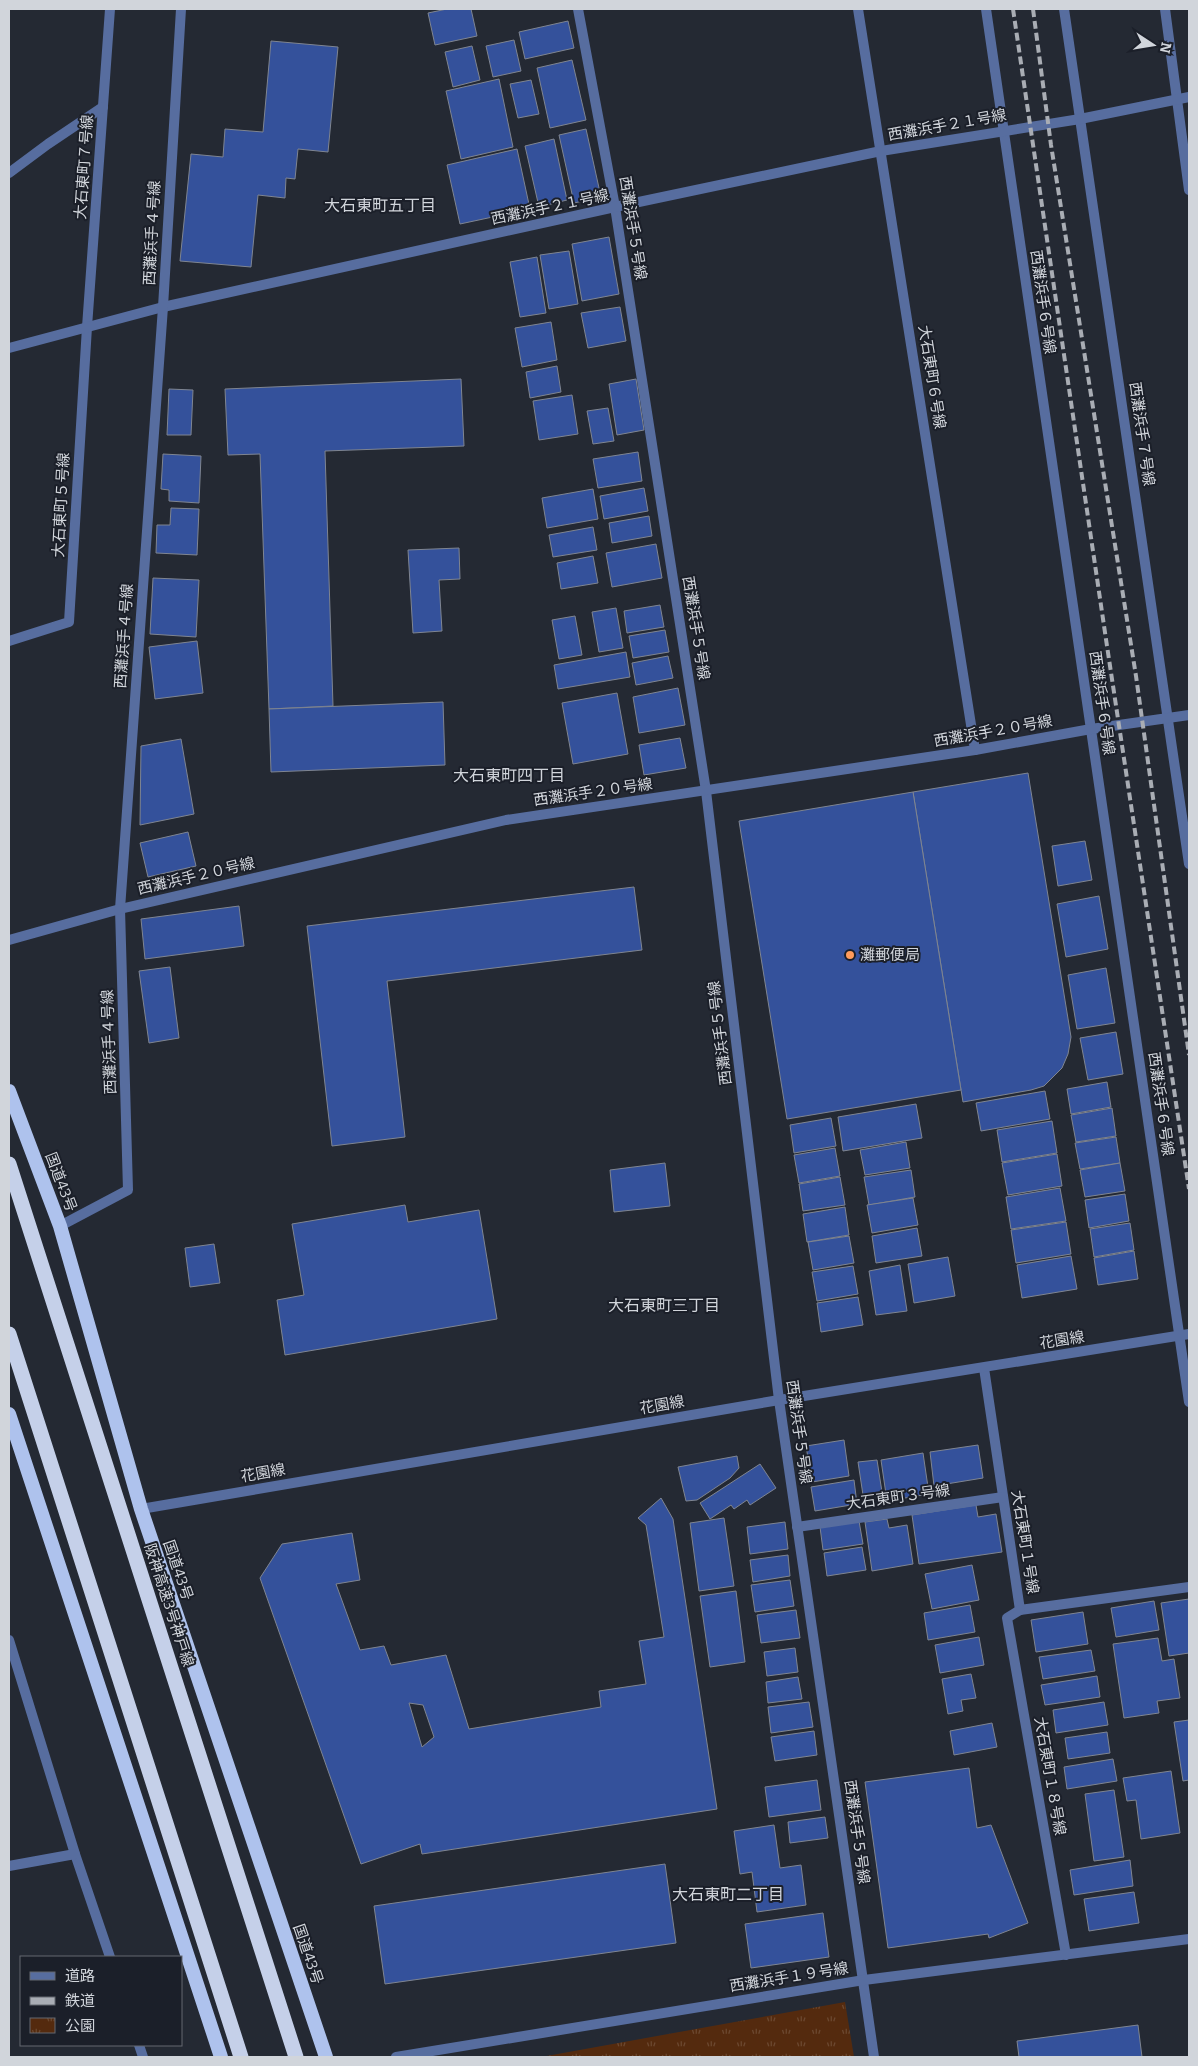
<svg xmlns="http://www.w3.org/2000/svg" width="1198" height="2066" font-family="Bitter,'Noto Sans JP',serif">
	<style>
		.park { fill: url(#park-tufts) }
		.building { fill: #34519b; stroke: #7f8591; fill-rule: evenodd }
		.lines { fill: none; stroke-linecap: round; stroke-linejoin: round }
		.service { stroke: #576d9f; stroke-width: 10 }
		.minor { stroke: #576d9f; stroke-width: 10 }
		.tertiary { stroke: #576d9f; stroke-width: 10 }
		.trunk { stroke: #aec2ed; stroke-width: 14 }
		.motorway { stroke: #c5d0e9; stroke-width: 15 }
		.rail { stroke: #a9adb4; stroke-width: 4; stroke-dasharray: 8 4; stroke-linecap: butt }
		.poi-dot { fill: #ff9b5b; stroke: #1b1f29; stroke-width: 2 }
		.labels { text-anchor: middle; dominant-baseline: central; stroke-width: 4; stroke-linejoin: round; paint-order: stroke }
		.street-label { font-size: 15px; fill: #d1d5db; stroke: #1b1f29 }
		.poi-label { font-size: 15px; fill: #d1d5db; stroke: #1b1f29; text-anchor: start }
		.neighbourhood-label { font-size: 16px; fill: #d1d5db; stroke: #1b1f29 }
	</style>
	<defs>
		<pattern id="park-tufts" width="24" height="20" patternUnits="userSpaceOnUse" patternTransform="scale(1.25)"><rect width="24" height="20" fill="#542a0e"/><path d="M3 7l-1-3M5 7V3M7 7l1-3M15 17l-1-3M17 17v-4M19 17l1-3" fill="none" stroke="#6c4830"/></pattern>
	</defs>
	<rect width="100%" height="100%" fill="#242933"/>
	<path class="park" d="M845,2002L854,2057H541Z"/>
	<g class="building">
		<path d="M447,9H471L477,36L435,45L428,13Z"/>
		<path d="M568,21L574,48L525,59L519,32Z"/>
		<path d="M514,40L521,71L493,77L486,46Z"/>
		<path d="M271,41L338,47L328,152L298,149L295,179L286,178L285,198L258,195L251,267L180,261L191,154L223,157L225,129L263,132Z"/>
		<path d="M472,46L480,80L453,87L445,52Z"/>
		<path d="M572,60L586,120L550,128L537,68Z"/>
		<path d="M499,79L513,147L461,159L446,91Z"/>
		<path d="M531,80L539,114L518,118L510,84Z"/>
		<path d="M586,129L601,197L574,203L559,135Z"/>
		<path d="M554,139L567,200L539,207L525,146Z"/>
		<path d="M517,149L530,209L460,224L447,165Z"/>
		<path d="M609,237L619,294L582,301L572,244Z"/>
		<path d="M569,251L578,304L549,309L540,255Z"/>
		<path d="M537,257L546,313L520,317L510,262Z"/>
		<path d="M620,307L626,341L588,348L581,313Z"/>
		<path d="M551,322L557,360L522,367L515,328Z"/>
		<path d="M557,366L561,392L530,398L526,372Z"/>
		<path d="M461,379L464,446L325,451L333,706L269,709L260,454L228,455L225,389Z"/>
		<path d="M636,379L644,430L617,435L609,384Z"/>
		<path d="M169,389L193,390L191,435H167Z"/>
		<path d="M572,395L578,434L539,440L533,401Z"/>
		<path d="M608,408L614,441L593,444L587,411Z"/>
		<path d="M638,452L642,481L598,488L593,459Z"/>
		<path d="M163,454L201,456L199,503L169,501V490L161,489Z"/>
		<path d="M644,488L648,511L604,519L600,496Z"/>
		<path d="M593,489L598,519L547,528L542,498Z"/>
		<path d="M171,508L199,509L197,555L156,553L157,525H170Z"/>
		<path d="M649,516L652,536L612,543L609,523Z"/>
		<path d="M593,527L597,550L553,557L549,535Z"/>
		<path d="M656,544L662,578L612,587L606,553Z"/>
		<path d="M459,548L460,579L439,580L442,631L413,633L408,550Z"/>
		<path d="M593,556L598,583L561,589L557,563Z"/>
		<path d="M153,578L199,580L196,637L150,634Z"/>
		<path d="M660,605L664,627L627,633L624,611Z"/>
		<path d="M616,608L623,648L599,652L592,612Z"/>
		<path d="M575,616L582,655L559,659L552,620Z"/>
		<path d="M665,630L669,652L633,658L629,636Z"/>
		<path d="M197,641L203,693L155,699L149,647Z"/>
		<path d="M626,652L630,677L558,689L554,665Z"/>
		<path d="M668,656L673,678L636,685L632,663Z"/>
		<path d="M678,688L685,725L639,733L633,697Z"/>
		<path d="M617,693L628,754L573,764L562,703Z"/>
		<path d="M443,702L445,765L271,772L269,709Z"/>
		<path d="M680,738L686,768L644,775L639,745Z"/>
		<path d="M181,739L194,814L140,825L141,746Z"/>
		<path d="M1028,773L1071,1037L1068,1054L1062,1068L1044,1086L1031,1090L963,1102L913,792Z"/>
		<path d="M913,792L961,1090L787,1119L739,821Z"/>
		<path d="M188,832L196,866L148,877L140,843Z"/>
		<path d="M1085,841L1092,880L1058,886L1052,846Z"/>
		<path d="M634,887L642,950L387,981L405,1137L332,1146L307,926Z"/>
		<path d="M1099,896L1108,949L1066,957L1057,904Z"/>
		<path d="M239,906L244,946L145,959L141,919Z"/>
		<path d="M170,967L179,1038L149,1043L139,971Z"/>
		<path d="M1106,968L1115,1023L1077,1029L1068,975Z"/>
		<path d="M1116,1032L1123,1074L1088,1080L1080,1038Z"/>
		<path d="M1107,1082L1111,1107L1071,1114L1067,1089Z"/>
		<path d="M1045,1091L1050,1119L981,1131L976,1103Z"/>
		<path d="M916,1104L922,1138L843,1151L838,1117Z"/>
		<path d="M1112,1108L1116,1136L1076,1142L1071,1115Z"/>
		<path d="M831,1118L836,1146L794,1153L790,1125Z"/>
		<path d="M1052,1121L1057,1153L1002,1162L997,1130Z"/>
		<path d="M1116,1137L1120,1163L1080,1169L1075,1143Z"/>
		<path d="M906,1142L910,1168L865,1175L860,1150Z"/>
		<path d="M835,1148L840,1176L799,1183L794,1155Z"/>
		<path d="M1057,1154L1062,1186L1008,1195L1002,1163Z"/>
		<path d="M665,1163L670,1206L614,1212L610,1170Z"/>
		<path d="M1120,1163L1125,1191L1085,1197L1080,1170Z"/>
		<path d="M911,1170L915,1197L869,1205L864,1177Z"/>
		<path d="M840,1177L845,1205L803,1211L799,1184Z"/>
		<path d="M1060,1188L1066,1221L1011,1229L1006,1197Z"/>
		<path d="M1125,1194L1129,1221L1089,1228L1085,1200Z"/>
		<path d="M913,1198L918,1225L872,1233L867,1205Z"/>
		<path d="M405,1205L408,1222L479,1210L497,1319L285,1355L277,1300L304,1295L292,1224Z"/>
		<path d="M845,1207L849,1235L807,1242L803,1214Z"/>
		<path d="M1066,1222L1071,1254L1016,1263L1011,1230Z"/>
		<path d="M1130,1223L1134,1250L1094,1257L1090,1229Z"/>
		<path d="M917,1228L922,1256L876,1263L872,1236Z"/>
		<path d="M849,1236L854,1263L813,1270L808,1242Z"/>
		<path d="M214,1244L220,1283L190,1287L185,1248Z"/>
		<path d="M1134,1251L1138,1279L1098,1285L1094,1258Z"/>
		<path d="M1071,1256L1077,1289L1022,1298L1017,1265Z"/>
		<path d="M948,1257L955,1296L914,1303L908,1264Z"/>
		<path d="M900,1265L907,1311L876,1315L869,1271Z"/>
		<path d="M853,1266L858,1294L817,1301L812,1272Z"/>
		<path d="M858,1297L863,1325L821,1332L817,1303Z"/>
		<path d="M844,1440L849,1476L812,1482L806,1446Z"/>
		<path d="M978,1445L983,1478L934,1486L930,1452Z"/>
		<path d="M923,1453L929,1494L887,1501L881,1460Z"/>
		<path d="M737,1456L739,1468L730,1478L697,1500L686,1501L678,1467Z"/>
		<path d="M877,1460L882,1492L863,1495L858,1462Z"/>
		<path d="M760,1464L776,1488L750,1505L747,1500L734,1509L731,1505L710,1519L700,1503Z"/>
		<path d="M854,1480L857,1504L815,1511L811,1487Z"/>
		<path d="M661,1498L673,1519L717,1809L422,1854L420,1844L361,1864L260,1578L282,1544L352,1533L360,1580L336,1584L360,1650L384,1646L391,1665L446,1655L469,1729L601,1707L599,1691L646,1684L639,1641L664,1637L646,1525L638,1518ZM409,1703L423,1705L434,1737L422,1747Z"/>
		<path d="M976,1505L978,1517L996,1514L1002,1552L919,1564L912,1515Z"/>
		<path d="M724,1518L734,1586L699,1591L690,1523Z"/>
		<path d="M887,1519L889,1528L907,1525L913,1564L872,1571L865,1522Z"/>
		<path d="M859,1521L863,1544L823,1550L820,1527Z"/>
		<path d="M785,1522L788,1549L750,1554L747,1527Z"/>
		<path d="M862,1547L866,1570L827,1576L824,1553Z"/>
		<path d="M788,1555L790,1576L753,1582L750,1560Z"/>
		<path d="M972,1565L979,1600L932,1609L925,1574Z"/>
		<path d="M790,1580L794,1606L755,1612L751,1585Z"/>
		<path d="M736,1591L745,1662L710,1667L700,1596Z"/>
		<path d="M1189,1599V1653L1169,1656L1161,1603Z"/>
		<path d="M1154,1601L1159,1630L1116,1637L1111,1608Z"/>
		<path d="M970,1605L975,1632L928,1640L924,1613Z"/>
		<path d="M796,1610L800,1638L761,1643L757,1615Z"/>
		<path d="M1083,1612L1088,1644L1036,1652L1031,1620Z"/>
		<path d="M979,1637L984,1665L940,1673L935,1645Z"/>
		<path d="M1158,1638L1162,1661L1174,1659L1180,1698L1157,1701L1159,1713L1124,1718L1113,1644Z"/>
		<path d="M795,1648L798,1672L767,1676L764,1652Z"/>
		<path d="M1091,1650L1095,1671L1043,1679L1039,1657Z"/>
		<path d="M971,1674L976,1698L961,1700L963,1711L948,1714L942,1679Z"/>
		<path d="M1097,1676L1100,1697L1045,1705L1041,1685Z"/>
		<path d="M798,1677L802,1699L768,1703L766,1682Z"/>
		<path d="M809,1702L813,1727L771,1733L768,1707Z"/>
		<path d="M1104,1702L1108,1725L1056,1733L1053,1710Z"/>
		<path d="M1189,1720V1780L1183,1781L1174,1722Z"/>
		<path d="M992,1723L997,1747L954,1755L950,1731Z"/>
		<path d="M814,1731L817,1755L775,1761L771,1737Z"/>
		<path d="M1107,1732L1110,1753L1068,1759L1065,1738Z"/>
		<path d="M1113,1759L1117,1781L1067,1789L1064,1767Z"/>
		<path d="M969,1768L977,1828L991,1825L1028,1923L989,1938L988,1934L888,1948L865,1782Z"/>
		<path d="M1171,1771L1180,1833L1141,1839L1136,1800L1127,1801L1123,1778Z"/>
		<path d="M817,1780L821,1810L769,1817L765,1787Z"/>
		<path d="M1114,1790L1124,1857L1094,1861L1085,1794Z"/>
		<path d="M825,1817L828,1838L790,1843L788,1822Z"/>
		<path d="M774,1825L780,1868L801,1865L806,1905L757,1912L752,1872L740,1874L734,1831Z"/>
		<path d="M1130,1860L1133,1886L1074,1895L1070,1870Z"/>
		<path d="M665,1864L676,1943L385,1984L374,1906Z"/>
		<path d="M1134,1892L1139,1923L1089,1931L1084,1899Z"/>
		<path d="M823,1913L829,1957L751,1968L745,1924Z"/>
		<path d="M1138,2025L1142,2057H1019L1017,2041Z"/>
	</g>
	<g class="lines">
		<g class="service">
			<path d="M9,641L69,622L87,327L110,9"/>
			<path d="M984,1368L1020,1610L1189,1587"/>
			<path d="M797,1527L1003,1497"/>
		</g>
		<g class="minor">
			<path d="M578,9L615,207L706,791L779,1400L874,2057"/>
			<path d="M858,9L975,750"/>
			<path d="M986,9L1189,1402"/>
			<path d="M1064,9L1189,864"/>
			<path d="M1165,9L1189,190"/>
			<path d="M9,173L48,144L103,107"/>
			<path d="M9,348L163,307L615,207L881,151L1080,119L1189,97"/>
			<path d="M60,1226L128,1190L120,909L163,307L181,9"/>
			<path d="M1020,1610L1007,1618L1066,1955"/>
			<path d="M9,1640L75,1854L110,1957"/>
			<path d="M9,1866L75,1854"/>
			<path d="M139,2045L143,2057"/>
			<path d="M396,2057L864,1980L1189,1939"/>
		</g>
		<g class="tertiary">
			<path d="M9,940L120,909L506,820L975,750L1091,729L1189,715"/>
			<path d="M141,1509L779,1400L1189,1334"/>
		</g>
		<g class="trunk">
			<path d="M9,1091L60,1226L141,1509L326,2057"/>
			<path d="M9,1414L221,2057"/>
		</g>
		<g class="motorway">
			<path d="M9,1164L296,2057"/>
			<path d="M9,1334L241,2057"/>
		</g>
		<g class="rail">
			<path d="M1013,9L1107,646L1189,1189"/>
			<path d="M1033,9L1051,145L1136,676L1189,1055"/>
		</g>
	</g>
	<circle class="poi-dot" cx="850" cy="955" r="5"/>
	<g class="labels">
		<g class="street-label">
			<text transform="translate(947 125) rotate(-10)">西灘浜手２１号線</text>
			<text transform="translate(84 167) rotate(-86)">大石東町７号線</text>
			<text transform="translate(550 207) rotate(-12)">西灘浜手２１号線</text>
			<text transform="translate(633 228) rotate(81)">西灘浜手５号線</text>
			<text transform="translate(152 233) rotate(-87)">西灘浜手４号線</text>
			<text transform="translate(1043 302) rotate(82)">西灘浜手６号線</text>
			<text transform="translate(932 377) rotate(81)">大石東町６号線</text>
			<text transform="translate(1142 434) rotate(82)">西灘浜手７号線</text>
			<text transform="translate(61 505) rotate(-87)">大石東町５号線</text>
			<text transform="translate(696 628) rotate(81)">西灘浜手５号線</text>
			<text transform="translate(124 636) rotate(-86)">西灘浜手４号線</text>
			<text transform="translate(1102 703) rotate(82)">西灘浜手６号線</text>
			<text transform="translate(993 731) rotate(-10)">西灘浜手２０号線</text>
			<text transform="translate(593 792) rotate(-8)">西灘浜手２０号線</text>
			<text transform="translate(196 876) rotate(-13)">西灘浜手２０号線</text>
			<text transform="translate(720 1033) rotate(-97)">西灘浜手５号線</text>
			<text transform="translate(109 1042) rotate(-92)">西灘浜手４号線</text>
			<text transform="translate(1161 1104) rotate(82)">西灘浜手６号線</text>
			<text transform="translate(61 1182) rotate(69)">国道43号</text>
			<text transform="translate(1062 1340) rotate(-9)">花園線</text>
			<text transform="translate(662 1405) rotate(-10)">花園線</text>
			<text transform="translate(799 1432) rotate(82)">西灘浜手５号線</text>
			<text transform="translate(263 1473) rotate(-10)">花園線</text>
			<text transform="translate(898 1497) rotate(-8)">大石東町３号線</text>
			<text transform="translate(1025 1542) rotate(81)">大石東町１号線</text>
			<text transform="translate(178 1570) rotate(71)">国道43号</text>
			<text transform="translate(169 1605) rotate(72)">阪神高速3号神戸線</text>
			<text transform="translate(1050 1776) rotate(80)">大石東町１８号線</text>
			<text transform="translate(857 1832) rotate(82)">西灘浜手５号線</text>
			<text transform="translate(308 1954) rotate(71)">国道43号</text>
			<text transform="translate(789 1977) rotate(-9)">西灘浜手１９号線</text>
		</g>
		<g class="poi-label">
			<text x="860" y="955">灘郵便局</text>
		</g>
		<g class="neighbourhood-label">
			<text x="380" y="205">大石東町五丁目</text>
			<text x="509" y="775">大石東町四丁目</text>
			<text x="664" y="1305">大石東町三丁目</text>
			<text x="728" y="1894">大石東町二丁目</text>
		</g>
	</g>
	<rect width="1198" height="2066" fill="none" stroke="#d1d5db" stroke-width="20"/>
	<rect x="20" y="1956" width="162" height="90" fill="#1b1f29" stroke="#646870"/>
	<rect x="30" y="1972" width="25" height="8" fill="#576d9f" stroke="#646870"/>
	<text x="65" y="1981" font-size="15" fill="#d1d5db">道路</text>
	<rect x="30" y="1997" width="25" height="8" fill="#a9adb4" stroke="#646870"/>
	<text x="65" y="2006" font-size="15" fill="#d1d5db">鉄道</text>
	<rect x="30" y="2018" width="25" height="15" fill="url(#park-tufts)" stroke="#646870"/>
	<text x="65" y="2031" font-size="15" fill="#d1d5db">公園</text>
	<g transform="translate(1153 45) rotate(102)" stroke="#1b1f29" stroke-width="4" paint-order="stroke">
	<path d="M0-4L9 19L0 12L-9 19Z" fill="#d1d5db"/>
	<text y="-8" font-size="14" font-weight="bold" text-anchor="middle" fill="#d1d5db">N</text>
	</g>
</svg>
